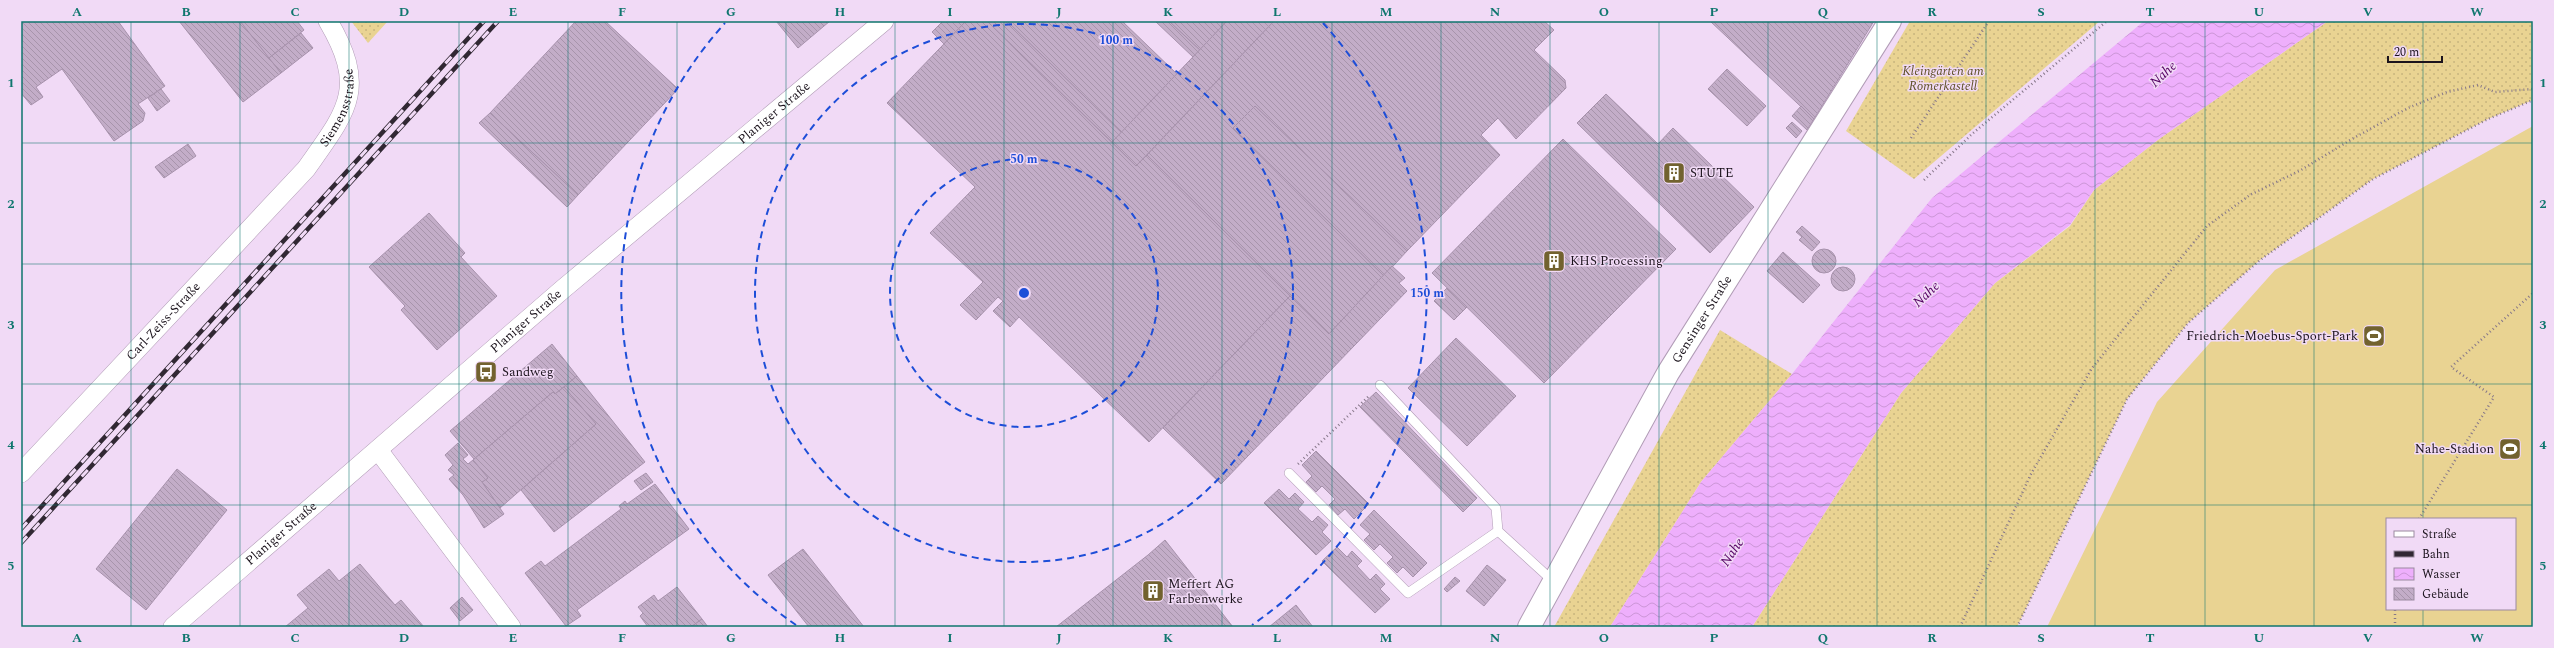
<svg xmlns="http://www.w3.org/2000/svg" width="2554" height="648" font-family="Spectral,serif">
	<style>
		.grass { fill: url(#grass-dots) }
		.pitch { fill: #e9d392; fill-rule: evenodd }
		.water { fill: url(#water-waves) }
		.building { fill: url(#building-back-hatch); stroke: #a792ac }
		.lines { fill: none; stroke-linecap: round; stroke-linejoin: round }
		.service-casing { stroke: #b19cb6; stroke-width: 10 }
		.minor-casing { stroke: #b19cb6; stroke-width: 20 }
		.tertiary-casing { stroke: #b19cb6; stroke-width: 24 }
		.path { stroke: #867789; stroke-width: 2.5; stroke-dasharray: 1 3; stroke-linecap: butt }
		.service { stroke: #fff; stroke-width: 9 }
		.minor { stroke: #fff; stroke-width: 19 }
		.tertiary { stroke: #fff; stroke-width: 22 }
		.rail-casing { stroke: #312833; stroke-width: 4.5 }
		.rail { stroke: #f1daf6; stroke-width: 3; stroke-dasharray: 9; stroke-linecap: butt }
		.grid { fill: none; stroke: #0f766e; stroke-width: 1; stroke-opacity: 0.55 }
		.ring { fill: none; stroke: #1d4ed8; stroke-width: 2; stroke-dasharray: 7 5 }
		.labels { text-anchor: middle; dominant-baseline: central; stroke-width: 3; stroke-linejoin: round; paint-order: stroke }
		.park-label { font-size: 13px; font-style: italic; fill: #5f5127; stroke: #f1daf6 }
		.street-label { font-size: 13px; fill: #1b131c; stroke: #f1daf6 }
		.poi-label { font-size: 13px; fill: #1b131c; stroke: #f1daf6; text-anchor: start }
		.water-label { font-size: 14px; font-style: italic; fill: #540063; stroke: #f1daf6 }
		.centre { fill: #1d4ed8; stroke: #f1daf6; stroke-width: 2 }
		.ring-label { font-size: 12px; text-anchor: middle; font-weight: bold; fill: #1d4ed8; stroke: #f1daf6; stroke-width: 3; stroke-linejoin: round; paint-order: stroke }
		.neatline { fill: none; stroke: #0f766e; stroke-width: 1.5 }
		.grid-label { font-size: 13px; text-anchor: middle; font-weight: bold; fill: #0f766e }
	</style>
	<defs>
		<pattern id="grass-dots" width="8" height="8" patternUnits="userSpaceOnUse"><rect width="8" height="8" fill="#e9d392"/><path d="M2 2h.1M6 6h.1" fill="none" stroke="#c7b47d" stroke-width="1.8" stroke-linecap="round"/></pattern>
		<pattern id="water-waves" width="16" height="10" patternUnits="userSpaceOnUse"><rect width="16" height="10" fill="#eeaffc"/><path d="M0 5q4-4 8 0t8 0" fill="none" stroke="#cc96d7"/></pattern>
		<pattern id="building-back-hatch" width="6" height="6" patternUnits="userSpaceOnUse"><rect width="6" height="6" fill="#c3adc8"/><path d="M-1 5l2 2M0 0l6 6M5-1l2 2" fill="none" stroke="#a794ab"/></pattern>
	</defs>
	<rect width="100%" height="100%" fill="#f1daf6"/>
	<g class="grass">
		<path d="M351,21H388L368,43Z"/>
		<path d="M1910,21H2100L1914,179L1846,131Z"/>
		<path d="M2328,21H2533V100L2488,119L2373,179L2260,260L2188,323L2127,399L2017,627H1752L1901,393L1995,283L2070,226L2094,190L2159,139Z"/>
		<path d="M1720,330L1792,374L1701,482L1610,627H1554Z"/>
	</g>
	<path class="pitch" d="M2533,126V627H2047L2157,402L2275,270ZM2387,519H2515V609H2387Z"/>
	<path class="water" d="M2144,21H2328L2159,139L2094,190L2070,225L1995,283L1901,393L1752,627H1610L1701,482L1792,374L1932,198Z"/>
	<g class="building">
		<path d="M21,21H118L165,86L138,104L145,113L143,121L114,141L62,69L36,87L43,97L31,105L21,93Z"/>
		<path d="M179,21H240L281,73L243,102Z"/>
		<path d="M240,21H297L304,30L269,58Z"/>
		<path d="M576,21H605L678,89L578,195L490,113Z"/>
		<path d="M776,21H830L798,48Z"/>
		<path d="M943,21H966L944,44L932,32Z"/>
		<path d="M966,21H987L1136,166L1147,155L1290,296L1149,442L1019,317L1010,327L993,311L1003,301L998,297L976,320L960,305L983,282L930,233L975,187L887,103Z"/>
		<path d="M987,21H1007L1122,133L1112,142Z"/>
		<path d="M1007,21H1122L1177,74L1122,133Z"/>
		<path d="M1155,21H1169L1200,50L1193,57Z"/>
		<path d="M1169,21H1227L1200,50Z"/>
		<path d="M1227,21H1274L1136,166L1112,142Z"/>
		<path d="M1274,21H1544L1554,30L1534,50L1565,80L1566,88L1516,139L1498,118L1481,135L1500,155L1407,251L1255,106L1233,128L1384,276L1329,334L1147,155Z"/>
		<path d="M1710,21H1874L1814,119Z"/>
		<path d="M301,33L313,48L281,73L269,58Z"/>
		<path d="M1727,69L1766,106L1747,126L1708,89Z"/>
		<path d="M161,89L170,101L157,111L148,98Z"/>
		<path d="M1606,94L1658,144L1673,128L1754,207L1710,253L1577,123Z"/>
		<path d="M1255,106L1407,251L1384,276L1233,128Z"/>
		<path d="M1801,106L1814,119L1807,130L1792,116Z"/>
		<path d="M490,113L578,195L567,207L479,123Z"/>
		<path d="M1792,122L1802,131L1796,138L1786,128Z"/>
		<path d="M1563,139L1676,249L1544,383L1432,273Z"/>
		<path d="M188,144L196,156L164,178L155,167Z"/>
		<path d="M429,213L465,253L461,257L497,296L437,350L401,310L405,306L369,267Z"/>
		<path d="M1802,226L1820,242L1812,251L1799,240L1802,237L1796,232Z"/>
		<circle cx="1824" cy="261" r="12"/>
		<path d="M1783,252L1820,285L1803,303L1767,271Z"/>
		<path d="M1392,266L1405,278L1399,283L1407,291L1221,484L1163,428L1290,296L1329,334Z"/>
		<circle cx="1843" cy="279" r="12"/>
		<path d="M1447,288L1467,307L1454,320L1434,301Z"/>
		<path d="M1456,338L1516,396L1467,446L1408,388Z"/>
		<path d="M552,344L577,376L555,394L553,392L474,459L450,431Z"/>
		<path d="M577,376L645,462L554,532L521,490L596,424L564,387Z"/>
		<path d="M564,387L596,424L500,508L482,482L488,478L473,460L553,392L555,394Z"/>
		<path d="M1376,392L1477,498L1463,512L1360,407Z"/>
		<path d="M458,443L468,455L463,459L468,464L473,460L488,478L482,482L504,514L484,528L463,495L449,479L454,475L448,470L453,465L445,455Z"/>
		<path d="M1316,451L1369,504L1354,519L1345,509L1338,515L1329,505L1335,499L1322,486L1316,492L1306,482L1312,476L1302,465Z"/>
		<path d="M177,469L227,510L146,610L96,569Z"/>
		<path d="M646,473L653,482L641,490L634,481Z"/>
		<path d="M655,484L689,529L577,610L581,616L566,626L525,573L541,561L545,566L621,509L619,506L625,501L627,504Z"/>
		<path d="M1279,489L1289,499L1295,493L1304,502L1298,509L1312,522L1318,516L1328,525L1322,532L1331,541L1316,555L1264,503Z"/>
		<path d="M1374,510L1427,563L1413,577L1403,567L1397,573L1387,563L1393,557L1380,544L1374,550L1364,540L1370,534L1360,525Z"/>
		<path d="M1165,540L1233,627H1056L1148,555Z"/>
		<path d="M1337,547L1347,557L1352,551L1362,561L1357,566L1370,580L1376,574L1385,584L1380,589L1390,599L1375,613L1322,561Z"/>
		<path d="M803,549L864,627H809L768,575Z"/>
		<path d="M360,564L395,605L401,600L424,627H285L308,608L297,595L329,569L339,581Z"/>
		<path d="M1487,565L1506,580L1484,606L1466,591Z"/>
		<path d="M1455,577L1460,581L1447,592L1444,589Z"/>
		<path d="M677,587L702,619L691,627H648L640,616L643,613L638,607L654,595L658,601Z"/>
		<path d="M462,597L473,610L460,621L450,608Z"/>
		<path d="M1296,605L1313,627H1269Z"/>
		<path d="M702,619L708,627H691Z"/>
	</g>
	<g class="lines">
		<g class="service-casing">
			<g id="service">
				<path d="M1380,385L1496,508L1498,531L1554,582"/>
				<path d="M1289,473L1408,593L1498,531"/>
			</g>
		</g>
		<g class="minor-casing">
			<g id="minor">
				<path d="M378,450L511,627"/>
				<path id="s1" d="M21,473L306,169C347,111 368,89 328,21"/>
				<path id="s2" d="M173,627L563,289L884,21"/>
			</g>
		</g>
		<g class="tertiary-casing">
			<g id="tertiary">
				<path id="s3" d="M1529,627L1668,373L1890,21"/>
			</g>
		</g>
		<g class="path">
			<path d="M1911,138L1989,21"/>
			<path d="M1924,180L1972,134L2107,21"/>
			<path d="M1298,464L1370,395"/>
			<path d="M2419,519L2494,397L2451,367L2533,293"/>
			<path d="M1960,627L2031,474L2092,368L2207,226L2250,195L2301,170L2352,139L2408,108L2447,92L2478,85L2495,92L2533,89"/>
			<path d="M2017,627L2127,399L2188,323L2260,260L2373,179L2488,119L2533,100"/>
			<path d="M2395,627V609"/>
		</g>
		<use href="#service" class="service"/>
		<use href="#minor" class="minor"/>
		<use href="#tertiary" class="tertiary"/>
		<g class="rail-casing">
			<g id="rail">
				<path d="M21,529L484,21"/>
				<path d="M21,543L498,21"/>
			</g>
		</g>
		<use href="#rail" class="rail"/>
	</g>
	<path class="grid" d="M131,21V627M240,21V627M349,21V627M459,21V627M568,21V627M677,21V627M786,21V627M895,21V627M1004,21V627M1113,21V627M1222,21V627M1332,21V627M1441,21V627M1550,21V627M1659,21V627M1768,21V627M1877,21V627M1986,21V627M2095,21V627M2205,21V627M2314,21V627M2423,21V519M21,143H2533M21,264H2533M21,384H2533M21,505H2533M2423,609V627"/>
	<g class="ring">
		<circle cx="1024" cy="293" r="134"/>
		<circle cx="1024" cy="293" r="269"/>
		<path d="M796 625A403 403 0 0 1 725 23M1323 23A403 403 0 0 1 1252 625"/>
	</g>
	<defs>
		<g id="building-square" transform="scale(1.15)"><rect x="-9" y="-9" width="18" height="18" rx="4" fill="#72622f" stroke="#f1daf6"/><path d="M-4-6H4V6H1V3H-1V6H-4ZM-2.5-4.3h1.7v1.8h-1.7ZM.8-4.3h1.7v1.8H.8ZM-2.5-1h1.7V.8h-1.7ZM.8-1h1.7V.8H.8Z" fill="#fff"/></g>
		<g id="stadium-square" transform="scale(1.15)"><rect x="-9" y="-9" width="18" height="18" rx="4" fill="#72622f" stroke="#f1daf6"/><path d="M0-5a6.5 5 0 1 0 0 10a6.5 5 0 1 0 0-10ZM-3.5-1.8h7v3.6h-7Z" fill="#fff"/></g>
		<g id="bus-square" transform="scale(1.15)"><rect x="-9" y="-9" width="18" height="18" rx="4" fill="#72622f" stroke="#f1daf6"/><path d="M-5-6H5V4H4V6H2V4H-2V6H-4V4H-5ZM-3.5-4V0h7V-4ZM-3.5 1.2v1.5H-2V1.2ZM2 1.2v1.5H3.5V1.2Z" fill="#fff"/></g>
	</defs>
	<g fill-rule="evenodd">
		<use href="#building-square" x="1674" y="173"/>
		<use href="#building-square" x="1554" y="261"/>
		<use href="#stadium-square" x="2374" y="336"/>
		<use href="#bus-square" x="486" y="372"/>
		<use href="#stadium-square" x="2510" y="449"/>
		<use href="#building-square" x="1153" y="591"/>
	</g>
	<g class="labels">
		<g class="park-label">
			<text x="1943" y="71">Kleingärten am<tspan x="1943" dy="15">Römerkastell</tspan></text>
		</g>
		<g class="street-label">
			<text stroke="none"><textPath href="#s1" startOffset="487">Siemensstraße</textPath></text>
			<text stroke="none"><textPath href="#s2" startOffset="791">Planiger Straße</textPath></text>
			<text stroke="none"><textPath href="#s3" startOffset="353">Gensinger Straße</textPath></text>
			<text stroke="none"><textPath href="#s1" startOffset="208">Carl-Zeiss-Straße</textPath></text>
			<text stroke="none"><textPath href="#s2" startOffset="467">Planiger Straße</textPath></text>
			<text stroke="none"><textPath href="#s2" startOffset="143">Planiger Straße</textPath></text>
		</g>
		<g class="poi-label">
			<text x="1690" y="173">STUTE</text>
			<text x="1570" y="261">KHS Processing</text>
			<text x="2358" y="336" text-anchor="end">Friedrich-Moebus-Sport-Park</text>
			<text x="502" y="372">Sandweg</text>
			<text x="2494" y="449" text-anchor="end">Nahe-Stadion</text>
			<text x="1168" y="584">Meffert AG<tspan x="1168" dy="15">Farbenwerke</tspan></text>
		</g>
		<g class="water-label">
			<text transform="translate(2163 74) rotate(-43)">Nahe</text>
			<text transform="translate(1926 294) rotate(-43)">Nahe</text>
			<text transform="translate(1732 552) rotate(-56)">Nahe</text>
		</g>
	</g>
	<circle cx="1024" cy="293" r="6" class="centre"/>
	<g class="ring-label">
		<text x="1116" y="44">100 m</text>
		<text x="1024" y="163">50 m</text>
		<text x="1427" y="297">150 m</text>
	</g>
	<rect width="2554" height="648" fill="none" stroke="#f1daf6" stroke-width="44"/>
	<rect x="2386" y="518" width="130" height="92" fill="#f1daf6" stroke="#9b8a9f"/>
	<rect x="2394" y="531" width="20" height="6" fill="#ffffff" stroke="#9b8a9f"/>
	<text x="2422" y="538" font-size="12" fill="#1b131c">Straße</text>
	<rect x="2394" y="551" width="20" height="6" fill="#312833" stroke="#9b8a9f"/>
	<text x="2422" y="558" font-size="12" fill="#1b131c">Bahn</text>
	<rect x="2394" y="568" width="20" height="12" fill="url(#water-waves)" stroke="#9b8a9f"/>
	<text x="2422" y="578" font-size="12" fill="#1b131c">Wasser</text>
	<rect x="2394" y="588" width="20" height="12" fill="url(#building-back-hatch)" stroke="#9b8a9f"/>
	<text x="2422" y="598" font-size="12" fill="#1b131c">Gebäude</text>
	<path d="M2388 56v6h54v-6" fill="none" stroke="#1b131c" stroke-width="2"/>
	<text x="2394" y="56" font-size="12" fill="#1b131c" stroke="#f1daf6" stroke-width="3" paint-order="stroke">20 m</text>
	<rect x="22" y="22" width="2510" height="604" class="neatline"/>
	<g class="grid-label">
		<text x="77" y="16">A</text>
		<text x="186" y="16">B</text>
		<text x="295" y="16">C</text>
		<text x="404" y="16">D</text>
		<text x="513" y="16">E</text>
		<text x="622" y="16">F</text>
		<text x="731" y="16">G</text>
		<text x="840" y="16">H</text>
		<text x="950" y="16">I</text>
		<text x="1059" y="16">J</text>
		<text x="1168" y="16">K</text>
		<text x="1277" y="16">L</text>
		<text x="1386" y="16">M</text>
		<text x="1495" y="16">N</text>
		<text x="1604" y="16">O</text>
		<text x="1714" y="16">P</text>
		<text x="1823" y="16">Q</text>
		<text x="1932" y="16">R</text>
		<text x="2041" y="16">S</text>
		<text x="2150" y="16">T</text>
		<text x="2259" y="16">U</text>
		<text x="2368" y="16">V</text>
		<text x="2477" y="16">W</text>
		<text x="11" y="87">1</text>
		<text x="2543" y="87">1</text>
		<text x="11" y="208">2</text>
		<text x="2543" y="208">2</text>
		<text x="11" y="329">3</text>
		<text x="2543" y="329">3</text>
		<text x="11" y="449">4</text>
		<text x="2543" y="449">4</text>
		<text x="11" y="570">5</text>
		<text x="2543" y="570">5</text>
		<text x="77" y="642">A</text>
		<text x="186" y="642">B</text>
		<text x="295" y="642">C</text>
		<text x="404" y="642">D</text>
		<text x="513" y="642">E</text>
		<text x="622" y="642">F</text>
		<text x="731" y="642">G</text>
		<text x="840" y="642">H</text>
		<text x="950" y="642">I</text>
		<text x="1059" y="642">J</text>
		<text x="1168" y="642">K</text>
		<text x="1277" y="642">L</text>
		<text x="1386" y="642">M</text>
		<text x="1495" y="642">N</text>
		<text x="1604" y="642">O</text>
		<text x="1714" y="642">P</text>
		<text x="1823" y="642">Q</text>
		<text x="1932" y="642">R</text>
		<text x="2041" y="642">S</text>
		<text x="2150" y="642">T</text>
		<text x="2259" y="642">U</text>
		<text x="2368" y="642">V</text>
		<text x="2477" y="642">W</text>
	</g>
</svg>
